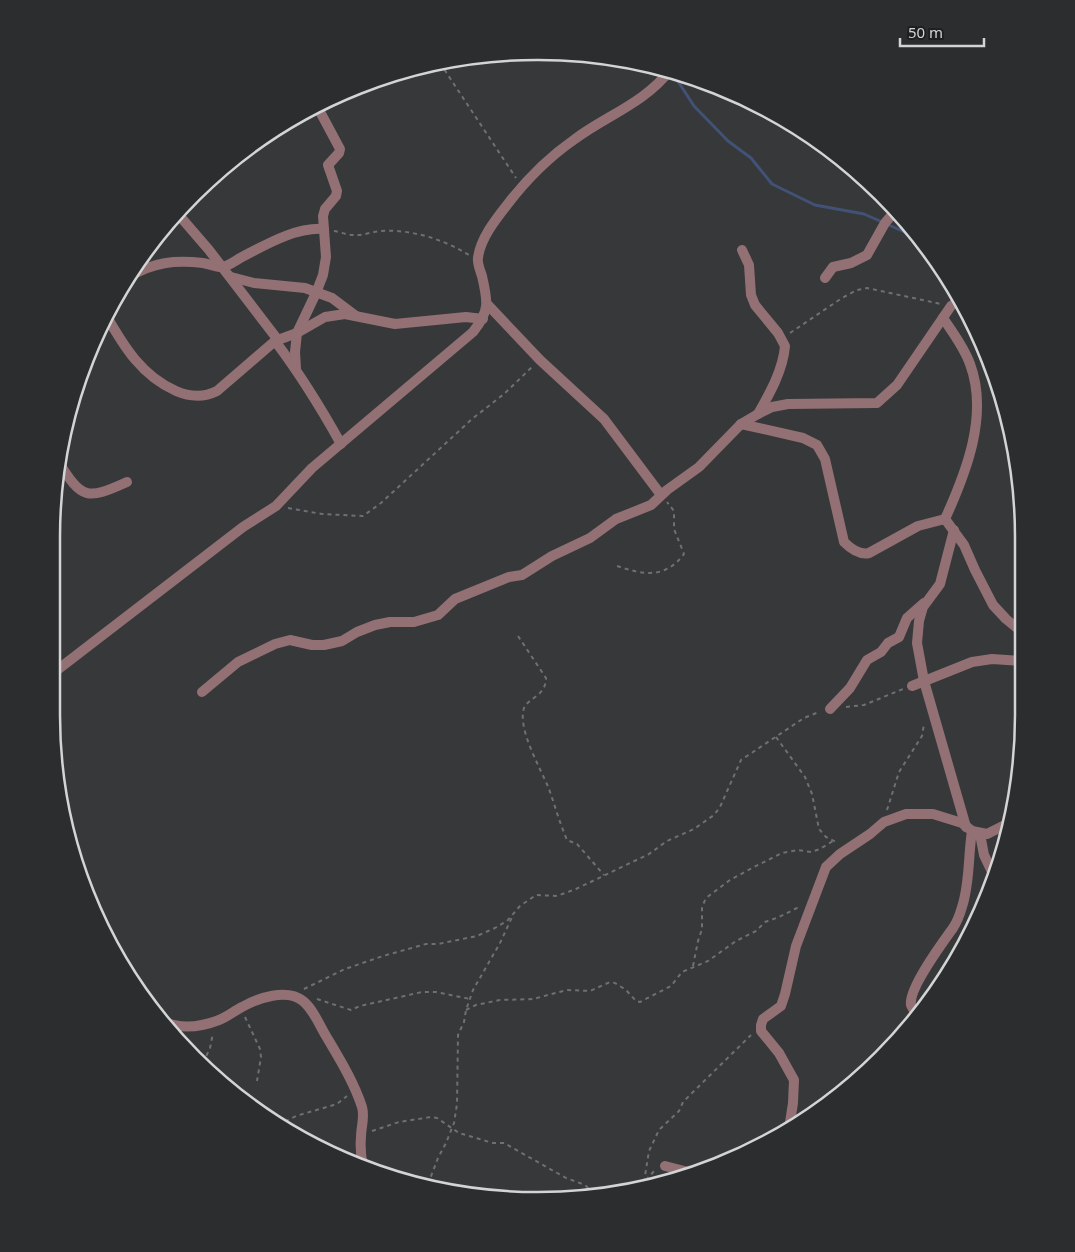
<svg xmlns="http://www.w3.org/2000/svg" width="1075" height="1252" font-family="'Noto Sans',sans-serif">
	<style>
		.lines { fill: none; stroke-linecap: round; stroke-linejoin: round }
		.stream { stroke: #425276; stroke-width: 3 }
		.path { stroke: #6e7072; stroke-width: 2; stroke-dasharray: 4 4; stroke-linecap: butt }
		.street { stroke: #927074; stroke-width: 10 }
		.rim { fill: none; stroke: #d2d4d5; stroke-width: 2.5 }
	</style>
	<rect width="100%" height="100%" fill="#36383a"/>
	<g class="lines">
		<path class="stream" d="M672,72L694,106L728,141L751,158L772,184L815,205L864,214L909,234L925,248"/>
		<g class="path">
			<path d="M440,63L516,178"/>
			<path d="M334,231C340,232 347,235 353,235C362,236 371,232 380,231C411,229 443,239 469,255"/>
			<path d="M790,333L842,298L857,290L867,288L941,304"/>
			<path d="M288,508L322,514L363,516L381,503L472,419L504,394L532,367"/>
			<path d="M617,566C644,575 665,579 684,554L674,529V511L667,502"/>
			<path d="M518,636L546,678C546,696 528,698 524,708C517,729 541,769 549,789C555,806 560,824 567,840L577,844L604,875"/>
			<path d="M846,707L864,705L903,689"/>
			<path d="M776,737L805,777L812,794L819,829L826,837L838,843"/>
			<path d="M887,810L899,772L922,736L924,724"/>
			<path d="M693,966L698,941L702,929V907L706,898L730,880L754,867L782,853L798,850L811,852L820,849L833,841"/>
			<path d="M304,989L345,969L383,956L426,944H438L477,936L495,928L507,921L520,906L536,895L557,896L576,889L649,854L667,841L694,829L714,815L720,807L741,760L804,718L819,712"/>
			<path d="M317,999L351,1010L360,1006L422,992H436L470,999"/>
			<path d="M466,1010L476,1005L500,1000L533,999L567,990L590,991L610,982L615,983L626,990L636,1001L640,1002L671,986L682,972L708,961L736,941L756,931L765,922L779,917L799,907"/>
			<path d="M245,1017L260,1049L261,1057L257,1081"/>
			<path d="M203,1063L210,1048L213,1033"/>
			<path d="M278,1125L296,1116L337,1104L347,1096"/>
			<path d="M372,1131L399,1122L431,1117L437,1118L459,1133L493,1143H504L566,1178L585,1185L594,1194"/>
			<path d="M644,1182L649,1151L659,1130L679,1111L683,1102L692,1093L751,1035"/>
			<path d="M428,1184L438,1158L446,1143L454,1123L457,1104L458,1035L464,1022L466,1010L473,990L500,943L513,915"/>
			<path d="M642,1187L644,1182L656,1169"/>
			<path d="M579,1197L617,1193"/>
		</g>
		<g class="street">
			<path d="M178,214L209,250L278,340"/>
			<path d="M742,250L749,265L751,295L755,305L778,333L785,346C783,370 770,393 758,414"/>
			<path d="M129,277C153,262 175,260 203,263C209,264 216,267 221,267C228,267 236,260 242,257C267,244 296,227 324,229"/>
			<path d="M231,277L254,283L305,288L332,298L356,316"/>
			<path d="M825,278L833,267L851,263L867,255L885,223L896,210"/>
			<path d="M487,304L540,360L604,419L661,495"/>
			<path d="M106,315C124,347 142,376 176,391C190,397 203,398 217,391L275,341L297,333L325,317L345,314L395,324L466,317L483,319"/>
			<path d="M943,318C953,333 964,347 970,364C989,415 966,473 945,519"/>
			<path d="M275,341C300,374 321,408 341,444"/>
			<path d="M296,368L295,352L297,333L316,293L323,275L326,257L323,216L325,209L336,196L337,191L328,165L339,153L340,149L317,106"/>
			<path d="M741,424L803,438L817,445L825,459L844,542C851,549 860,555 869,553L918,526L945,519L964,545L975,570L993,605L1006,619L1023,633"/>
			<path d="M58,461C82,500 87,500 127,482"/>
			<path d="M954,530L940,584L923,607L919,621L917,643L924,681L966,827"/>
			<path d="M52,674L243,527L276,506L312,468L473,332C490,311 488,302 482,276C480,270 477,263 478,258C480,239 496,219 507,205C526,180 549,157 575,139C606,116 646,102 670,70"/>
			<path d="M912,686L972,662L992,659L1023,661"/>
			<path d="M202,692L238,662L275,644L290,640L312,645H324L342,641L357,632L375,625L390,622H414L438,615L455,599L509,577L522,575L552,556L590,538L616,519L651,505L667,490L699,467L741,424L758,414L772,407L788,404L877,403L897,385L951,306L961,299"/>
			<path d="M830,709L850,688L867,660L881,652L888,643L899,637L907,618L924,603"/>
			<path d="M980,834L984,855L994,876"/>
			<path d="M917,1015C915,1012 912,1008 911,1005C908,989 943,942 953,928C957,922 960,914 962,907C970,883 968,856 972,831"/>
			<path d="M163,1022C181,1029 201,1027 219,1020C227,1017 234,1011 242,1007C258,998 287,988 303,1001C313,1009 319,1024 326,1036C339,1058 354,1082 362,1107C365,1117 361,1127 361,1137C360,1147 361,1157 363,1167"/>
			<path d="M789,1129L793,1103L794,1080L779,1053L761,1031V1025L763,1019L781,1006L785,994L796,946L826,867L840,854L870,834L884,822L906,814H933L962,823L972,831L987,834L1011,822"/>
			<path d="M665,1166L696,1174"/>
		</g>
	</g>
	<path d="M0 0H1075V1252H0ZM537 60H538A477 477 0 0 1 1015 537V715A477 477 0 0 1 538 1192H537A477 477 0 0 1 60 715V537A477 477 0 0 1 537 60Z" fill="#2c2d2e" fill-rule="evenodd"/>
	<path class="rim" d="M537 60H538A477 477 0 0 1 1015 537V715A477 477 0 0 1 538 1192H537A477 477 0 0 1 60 715V537A477 477 0 0 1 537 60Z"/>
	<path d="M900 38v8h84v-8" fill="none" stroke="#d2d4d5" stroke-width="2.5"/>
	<text x="908" y="38" font-size="15" fill="#d2d4d5" stroke="#1e1f20" stroke-width="4" paint-order="stroke">50 m</text>
</svg>
